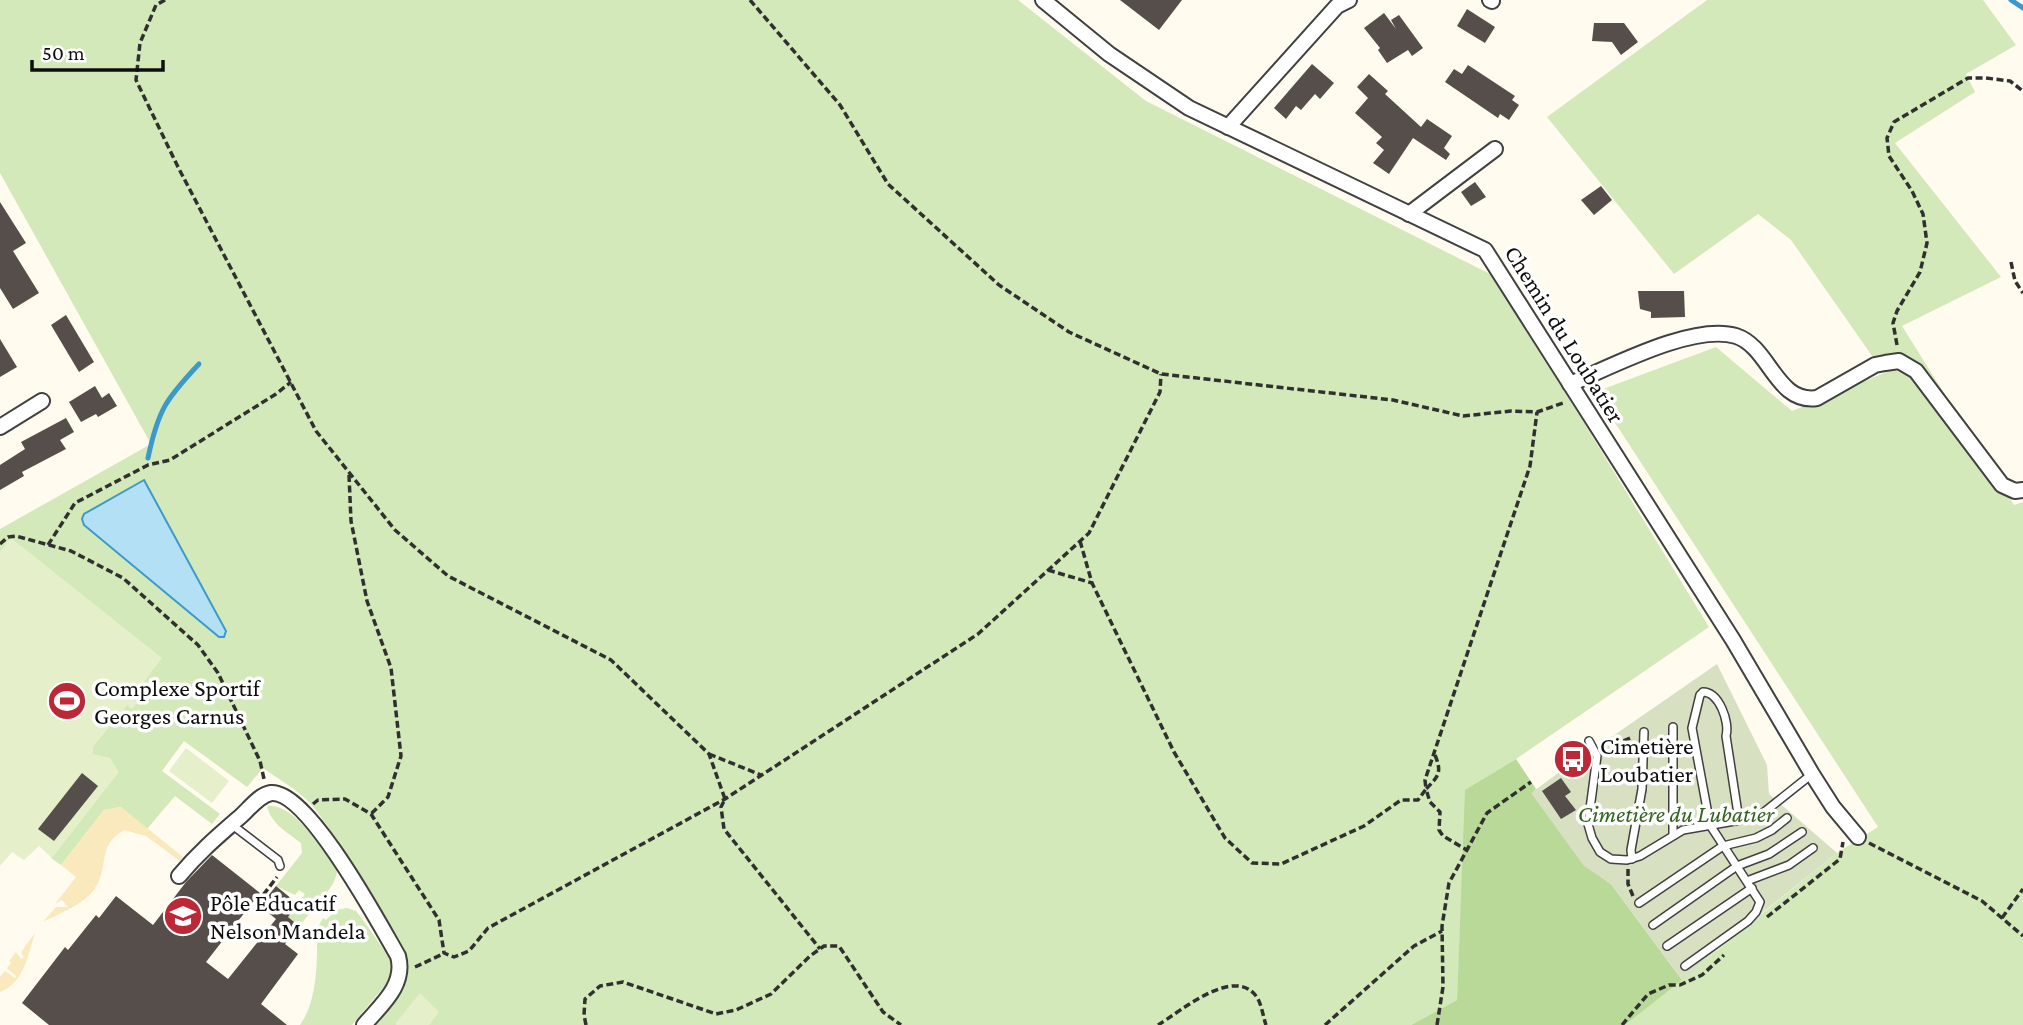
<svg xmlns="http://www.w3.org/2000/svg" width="2023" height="1025" font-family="'Crimson Pro',serif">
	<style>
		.green { fill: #d4e9b9 }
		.forest { fill: #b8d998 }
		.sand { fill: #f9e9bc }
		.cemetery { fill: #d7e0c0 }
		.pitch { fill: #e5f0ca }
		.water { fill: #b4e0f5; stroke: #3c99cb; stroke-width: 2 }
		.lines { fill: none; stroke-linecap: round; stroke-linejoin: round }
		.stream { stroke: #3c99cb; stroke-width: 5 }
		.building { fill: #564e4a }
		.service-casing { stroke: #414141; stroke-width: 10 }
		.minor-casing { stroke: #414141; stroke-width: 18 }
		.path { stroke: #303030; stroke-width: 3.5; stroke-dasharray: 7 3.5; stroke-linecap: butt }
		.service { stroke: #fff; stroke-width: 7 }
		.minor { stroke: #fff; stroke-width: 14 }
		.labels { text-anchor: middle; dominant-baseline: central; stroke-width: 7; stroke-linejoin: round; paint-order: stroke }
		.street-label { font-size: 24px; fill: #0e0e0e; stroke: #fff }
		.poi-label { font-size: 24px; fill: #0e0e0e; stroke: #fff; text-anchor: start }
		.park-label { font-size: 24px; font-style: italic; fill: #31641f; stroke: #fff }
	</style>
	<rect width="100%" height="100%" fill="#fffbef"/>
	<g class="green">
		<path d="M0,0H1018L1146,101L1494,276L1709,627L1516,759L1466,790L1457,1000L1411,1025H374C388,1007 407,990 408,966C409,945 328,823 310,803C297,789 278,779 263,768L247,787L184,741L162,771L220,814L212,824L175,796L147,829L121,807L104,810L61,865L51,858L118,772L93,754V746L127,705L136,703L11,538L0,552V529L151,444L0,173Z"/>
		<path d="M1707,0H1983L2016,45L1966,74L1975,92L1895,143L2001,277L1902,326L2014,505L2023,502V1025H1625L1837,853L1878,827L1595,392L1716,347L1792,411L1884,373L1791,240L1758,214L1674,274L1547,117Z"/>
		<path d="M267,806C295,803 321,849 337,869C338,882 322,900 311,907L313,910L299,926L284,914L297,897L301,900L305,894L299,890L295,895L276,886L302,853L301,843C287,832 271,824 267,806Z"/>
		<path d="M347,908L356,911L363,920L391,960L392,977L352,1025H300C314,1005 316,979 317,955C318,935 312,937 323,918L326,920L336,910Z"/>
	</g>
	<path class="forest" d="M1516,759L1536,789L1532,793L1584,865L1611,884L1682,980L1625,1025H1411L1457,1000L1465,790Z"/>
	<g class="sand">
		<path d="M121,807L183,857L180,861L146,836L124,830C96,846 110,866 95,888C85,904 60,913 43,922L56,907H68L62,900L55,904L76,877L61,865L104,810Z"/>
		<path d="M35,933C28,955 24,983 0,992V977L5,971L15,978L16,976L7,968L11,963L9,961L16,952L21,959L24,957L21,952Z"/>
	</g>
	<path class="cemetery" d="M1717,664L1767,765L1769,794L1837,853L1726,942L1682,980L1611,884L1584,866L1531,793L1576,760H1590L1597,756L1605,750L1610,738Z"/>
	<g class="pitch">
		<path d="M11,538L162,658L132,698L137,703L132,709L127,705L93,746V754L110,758L119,772L52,858L39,846L24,860L12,852L0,866V552Z"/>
		<path d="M186,748L229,781L212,803L169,771Z"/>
		<path d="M420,993L439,1012L429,1025H397L395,1024Z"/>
	</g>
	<path class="water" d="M144,480L226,631L224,637H219L84,525L82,519L84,514Z"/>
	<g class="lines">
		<g class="stream">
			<path d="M2011,0L2023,8"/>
			<path d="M148,458C158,410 166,399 199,364"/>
		</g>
	</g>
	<g class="building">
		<path d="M1120,0H1182L1159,30Z"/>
		<path d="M1467,9L1495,27L1485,43L1457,26Z"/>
		<path d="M1384,13L1396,29L1391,20L1399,15L1423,48L1412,56L1408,50L1387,63L1378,50L1380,48L1364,28Z"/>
		<path d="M1594,23H1624L1638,42L1621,55L1612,42L1592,41Z"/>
		<path d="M1312,64L1334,83L1320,99L1315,94L1301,110L1296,106L1286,119L1274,108Z"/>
		<path d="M1468,65L1515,96L1512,100L1519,105L1509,120L1500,114L1498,118L1445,82L1454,69L1462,74Z"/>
		<path d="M1369,74L1388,91L1385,94L1421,127L1427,119L1452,136L1444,148L1450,154L1446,160L1413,138L1389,174L1373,163L1384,150L1376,143L1382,137L1355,113L1368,98L1357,87Z"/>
		<path d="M1475,182L1486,197L1471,206L1461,192Z"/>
		<path d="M1601,186L1612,200L1594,215L1581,200Z"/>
		<path d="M0,202L26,243L13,251L39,293L13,309L0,288Z"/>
		<path d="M1638,291H1684L1685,317L1651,318V312L1640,309Z"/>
		<path d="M66,315L94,362L79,372L51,325Z"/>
		<path d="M0,339L17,367L0,377Z"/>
		<path d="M95,386L102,398L109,393L117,406L98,417L96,414L81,422L69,402Z"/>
		<path d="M66,418L74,432L60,440L66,449L22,472L24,476L0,490V465L25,449L21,442Z"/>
		<path d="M82,773L98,786L54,841L38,829Z"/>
		<path d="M1561,778L1571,792L1565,796L1576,810L1561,819L1542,791Z"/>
		<path d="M212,855L260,893L206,962L228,979L276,919L260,906L276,886L298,904L288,917L299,926L285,944L298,954L261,1004L287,1025H49L22,1003L65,947L68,950L96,915L99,918L116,896L153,925L186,882Z"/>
	</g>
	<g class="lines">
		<g class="service-casing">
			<g id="service">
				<path d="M1673,727V834"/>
				<path d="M1589,741L1597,756L1588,824L1592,838L1600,852L1611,859L1627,860L1640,856L1683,830L1752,818L1763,813L1812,774"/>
				<path d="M231,824L278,860L280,866"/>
				<path d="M1632,859L1631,850L1642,789L1644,732"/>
				<path d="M1747,881L1789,865L1813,848"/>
				<path d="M1639,903L1723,846L1756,838L1772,830L1787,818"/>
				<path d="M1653,925L1737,866L1769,854L1802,832"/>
				<path d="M1667,946L1752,888"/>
				<path d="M1685,966L1748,921L1756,912L1760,902L1710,825L1692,728L1700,695L1703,692C1719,692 1730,722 1726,736L1739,820"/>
			</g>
		</g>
		<g class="minor-casing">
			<g id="minor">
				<path d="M1043,0L1109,54L1189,108L1485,250L1733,640L1812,774L1833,807L1858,837"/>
				<path d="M1490,0L1492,1"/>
				<path d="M1228,127L1337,6L1349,0"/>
				<path d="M1409,214L1495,149"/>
				<path d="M1570,384C1611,367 1693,323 1736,336C1770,347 1776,404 1817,398L1875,365L1885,363L1899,361L1916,371L2002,485L2015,491L2023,490"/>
				<path d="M0,427L42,401"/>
				<path d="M179,876C199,852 218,836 241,816C249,809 259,795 271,793C308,790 380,925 398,956C406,985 381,1005 364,1025"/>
			</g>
		</g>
		<g class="path">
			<path d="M165,0L156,5L140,43L136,80L178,167L316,431L395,530L448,576L611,660L709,754L725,799L721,807L724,829L820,949"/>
			<path d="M750,0L840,105L888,184L999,285L1069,332L1161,374L1393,400L1463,416L1511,411L1537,412L1566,402"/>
			<path d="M2011,262L2015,281L2023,293"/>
			<path d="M1897,345L1893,323L1897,311L1920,272L1927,243L1923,214L1912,191L1889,156L1887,138L1894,122L1968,78H1986L2010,81L2023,91"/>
			<path d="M349,475L351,521L367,601L391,668L401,756L388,797L371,814"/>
			<path d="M1080,541L1092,583L1174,752L1225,838L1252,863L1281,864L1364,826L1401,800H1418L1426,789L1425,780L1530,466L1537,412"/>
			<path d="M0,544L8,537L16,536L71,551L123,578L198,645L218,673L260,761L264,779"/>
			<path d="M48,545L75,503L148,465L170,460L276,394L291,382"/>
			<path d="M1048,570L1092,583"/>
			<path d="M709,754L761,775"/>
			<path d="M1608,754L1616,744L1633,737"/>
			<path d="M1435,755C1442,772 1439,776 1426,789L1430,802L1440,812L1439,830L1443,836L1467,850"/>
			<path d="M313,804L318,800L345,799L371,814L439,920L444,953L454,957L469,951L488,928L725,799L978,634L1089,533L1160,392L1161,374"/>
			<path d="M1869,843L1982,901L2023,936"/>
			<path d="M1628,869V884L1633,896"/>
			<path d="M257,903L277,877"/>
			<path d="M1767,917L1840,859L1843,842"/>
			<path d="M2002,918L2023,889"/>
			<path d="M415,967L443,954"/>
			<path d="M586,1025L584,1015L585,999L600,986L623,982L716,1014L736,1010L771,994L810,956L824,946H839L883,1012L901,1025"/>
			<path d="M1158,1025C1181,1011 1237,963 1258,999C1262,1007 1263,1016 1266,1025"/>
			<path d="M1325,1025L1414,946L1442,931"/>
			<path d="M1437,1025L1443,987L1442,926L1449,883L1487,813L1531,782"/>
			<path d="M1622,1025L1648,994L1669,985H1680L1702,975L1724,955"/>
		</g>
		<use href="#service" class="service"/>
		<use href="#minor" class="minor"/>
	</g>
	<defs>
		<g id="stadium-disc" transform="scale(2.0125)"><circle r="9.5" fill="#bc2836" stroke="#fff"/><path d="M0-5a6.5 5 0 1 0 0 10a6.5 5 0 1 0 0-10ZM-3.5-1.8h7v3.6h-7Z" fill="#fff"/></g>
		<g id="bus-disc" transform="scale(2.0125)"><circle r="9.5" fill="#bc2836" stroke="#fff"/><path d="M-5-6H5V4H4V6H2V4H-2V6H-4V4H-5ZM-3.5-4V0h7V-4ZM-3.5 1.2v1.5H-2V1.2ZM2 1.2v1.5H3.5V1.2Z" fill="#fff"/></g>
		<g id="school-disc" transform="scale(2.0125)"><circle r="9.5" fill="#bc2836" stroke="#fff"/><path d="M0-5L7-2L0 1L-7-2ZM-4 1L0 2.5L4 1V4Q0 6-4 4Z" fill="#fff"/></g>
	</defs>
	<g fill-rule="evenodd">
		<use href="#stadium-disc" x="67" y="701"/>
		<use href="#bus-disc" x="1573" y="759"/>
		<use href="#school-disc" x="183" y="916"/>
	</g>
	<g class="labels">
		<g class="street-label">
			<text transform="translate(1565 334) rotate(58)">Chemin du Loubatier</text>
		</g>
		<g class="poi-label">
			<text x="94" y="687">Complexe Sportif<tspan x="94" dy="28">Georges Carnus</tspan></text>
			<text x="1600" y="745">Cimetière<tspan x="1600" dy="28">Loubatier</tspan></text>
			<text x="210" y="902">Pôle Educatif<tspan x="210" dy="28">Nelson Mandela</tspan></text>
		</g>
		<g class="park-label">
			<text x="1676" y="813">Cimetière du Lubatier</text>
		</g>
	</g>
	<path d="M32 60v10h131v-10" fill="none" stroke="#0e0e0e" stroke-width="3.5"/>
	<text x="42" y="60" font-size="21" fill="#0e0e0e" stroke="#ffffff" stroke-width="5" paint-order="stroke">50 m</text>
</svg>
